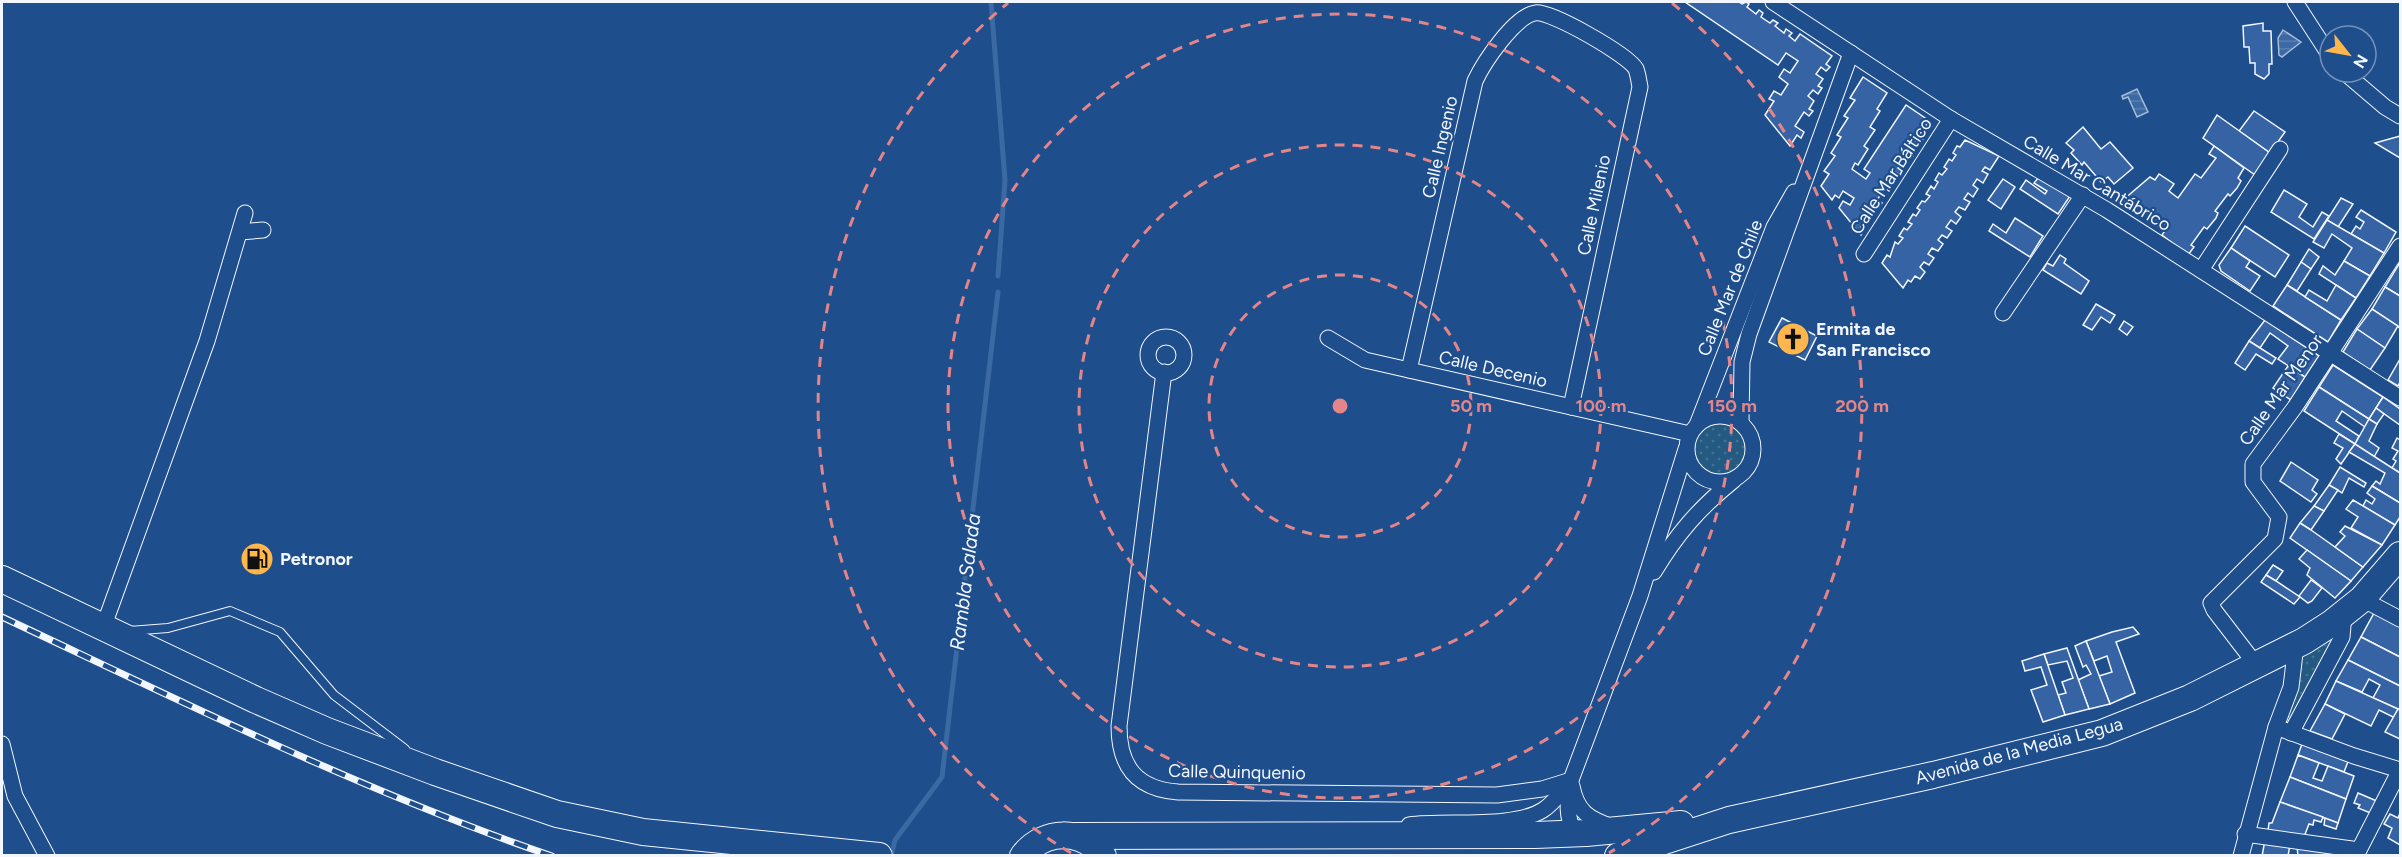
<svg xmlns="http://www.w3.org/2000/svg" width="2402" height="857" font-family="Figtree,sans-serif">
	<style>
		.green { fill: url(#green-dots); stroke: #a8bbd7; stroke-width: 1.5 }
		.water { fill: url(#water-rules); stroke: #a8bbd7; stroke-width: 1.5 }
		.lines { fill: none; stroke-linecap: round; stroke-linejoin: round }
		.stream { stroke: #3b69a3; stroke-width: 5 }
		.building { fill: #3563a3; stroke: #f2f6ff; stroke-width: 1.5 }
		.service-casing { stroke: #f2f6ff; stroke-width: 10 }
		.minor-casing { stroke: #f2f6ff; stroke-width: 17 }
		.primary-casing { stroke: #f2f6ff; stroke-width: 28 }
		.trunk-casing { stroke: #f2f6ff; stroke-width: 28 }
		.service { stroke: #1f4e8c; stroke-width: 8 }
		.minor { stroke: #1f4e8c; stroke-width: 15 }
		.primary { stroke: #1f4e8c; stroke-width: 26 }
		.trunk { stroke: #1f4e8c; stroke-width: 26 }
		.rail-casing { stroke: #f2f6ff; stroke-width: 7 }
		.rail { stroke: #1f4e8c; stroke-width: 4.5; stroke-dasharray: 14; stroke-linecap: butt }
		.ring { fill: none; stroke: #e38589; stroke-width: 3; stroke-dasharray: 10 8 }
		.labels { text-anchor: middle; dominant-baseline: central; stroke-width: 4.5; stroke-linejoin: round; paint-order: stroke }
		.street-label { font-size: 18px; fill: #f2f6ff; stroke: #1f4e8c }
		.poi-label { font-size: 18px; font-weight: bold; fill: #f2f6ff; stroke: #1f4e8c; text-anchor: start }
		.water-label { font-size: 20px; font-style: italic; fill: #f2f6ff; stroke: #1f4e8c }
		.centre { fill: #e38589; stroke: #1f4e8c; stroke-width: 3 }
		.ring-label { font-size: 18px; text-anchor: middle; font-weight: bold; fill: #e38589; stroke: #1f4e8c; stroke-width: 4.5; stroke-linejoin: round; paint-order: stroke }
	</style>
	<defs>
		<pattern id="green-dots" width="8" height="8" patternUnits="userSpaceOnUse" patternTransform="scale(1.5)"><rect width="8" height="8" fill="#245a82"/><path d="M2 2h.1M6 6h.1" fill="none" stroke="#447295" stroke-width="1.8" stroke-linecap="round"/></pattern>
		<pattern id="water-rules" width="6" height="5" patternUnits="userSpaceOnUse" patternTransform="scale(1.5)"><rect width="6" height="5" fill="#3b69a3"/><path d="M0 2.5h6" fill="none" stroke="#587fb1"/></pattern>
	</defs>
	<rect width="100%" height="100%" fill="#1f4e8c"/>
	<g class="green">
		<circle cx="1719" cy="449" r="28"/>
		<path d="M2332,623L2342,637L2291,733L2276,727L2296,645Z"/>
	</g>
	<g class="water">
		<path d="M2283,30L2301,42L2282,57L2279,55L2278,38Z"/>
		<path d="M2137,89L2148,112L2137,117L2128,97L2123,99L2122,96Z"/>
	</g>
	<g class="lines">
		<g class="stream">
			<path d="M991,2L1005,180L998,276"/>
			<path d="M891,856L895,840L942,777L998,292"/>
		</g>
	</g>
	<g class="building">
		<path d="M1685,2H1739L1742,4L1746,2L1749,4L1747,7L1756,14L1759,10L1763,13L1761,17L1770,23L1773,20L1778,23L1775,26L1784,33L1786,29L1792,33L1789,36L1795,41L1800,34L1832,56L1826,64L1830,67L1826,71L1821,67L1816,74L1823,79L1818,86L1822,88L1818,94L1813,90L1808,96L1814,101L1809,109L1813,111L1809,116L1804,112L1795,126L1804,132L1801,138L1797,135L1790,146L1765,115L1774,101L1769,99L1774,91L1781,95L1788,84L1779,77L1784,69L1790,73L1798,61L1786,53L1778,65Z"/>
		<path d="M2263,23V31H2271L2272,64H2269V74L2264,79L2255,74V63H2250L2249,47H2244L2243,26Z"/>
		<path d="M1863,77L1887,93L1877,109L1880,111L1870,127L1875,130L1864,146L1868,149L1858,165L1855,163L1852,169L1866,179L1870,173L1864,169L1906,105L1931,122L1932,126L1931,127L1927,124L1918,137L1923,139L1921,143L1916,141L1908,152L1913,156L1910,159L1906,156L1898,168L1902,171L1900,175L1895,172L1887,184L1892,187L1889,191L1885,188L1877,200L1882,203L1879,206L1875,204L1861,227L1865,229L1861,235L1839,208L1843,201L1850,205L1854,198L1843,191L1839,198L1835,195L1832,200L1821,186L1829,174L1824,171L1835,156L1831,153L1841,137L1837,135L1848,118L1844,116L1855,100L1850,98Z"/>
		<path d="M2254,111L2285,132L2270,153L2239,131Z"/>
		<path d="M2217,115L2270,153L2255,175L2203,138Z"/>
		<path d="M2083,127L2101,149L2110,142L2133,168L2114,184L2108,177L2101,182L2084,162L2082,165L2071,153L2074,150L2066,143Z"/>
		<path d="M2400,136V158L2375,143Z"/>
		<path d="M1965,140L1999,156L1990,170L1985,167L1982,171L1988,174L1983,183L1977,179L1973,185L1978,189L1973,197L1968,193L1964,199L1970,202L1965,210L1959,207L1955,212L1961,217L1956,224L1951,220L1946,227L1952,231L1947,238L1942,235L1938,240L1943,244L1938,251L1932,248L1928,254L1934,258L1929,265L1924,262L1920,267L1925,272L1920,279L1915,276L1911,282L1908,280L1903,288L1882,263L1887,255L1890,257L1895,242L1898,244L1903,238L1899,236L1904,228L1907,230L1912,224L1908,222L1913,214L1916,216L1920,210L1917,208L1922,201L1925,202L1930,196L1926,194L1931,186L1934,189L1938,182L1935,180L1939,173L1942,175L1947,169L1944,167L1949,159L1952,161L1956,155L1953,153L1957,146L1960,147Z"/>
		<path d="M2214,146L2244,168L2238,178L2241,181L2237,188L2230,196L2228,194L2215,211L2218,213L2216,218L2207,229L2204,227L2191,245L2194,247L2188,255L2162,235L2168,226L2161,221L2158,226L2150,221L2152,217L2138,206L2137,208L2134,205L2131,208L2123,200L2150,177L2155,180L2159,174L2174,184L2169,191L2178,198L2195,174L2201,178L2216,158L2209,154Z"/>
		<path d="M2039,177L2070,196L2058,214L2020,189L2026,180L2045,194L2047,191L2034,183Z"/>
		<path d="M2003,179L2015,187L2001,209L1988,200Z"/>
		<path d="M2284,190L2307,204L2299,217L2313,227L2322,212L2329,216L2314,239L2271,212Z"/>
		<path d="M2341,198L2353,204L2338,227L2327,220Z"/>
		<path d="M2361,210L2396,232L2384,253L2351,234L2356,226L2360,229L2364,222L2356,217Z"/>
		<path d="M2015,218L2043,236L2030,257L1989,231L1993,224L2006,233Z"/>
		<path d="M2327,220L2384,253L2370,276L2344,261L2352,248L2332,234L2324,248L2313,242Z"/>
		<path d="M2245,226L2289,255L2275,277L2231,248Z"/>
		<path d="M2231,248L2250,261L2246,267L2260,276L2250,291L2221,271L2219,265Z"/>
		<path d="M2309,249L2319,257L2311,269L2301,262Z"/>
		<path d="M2060,255L2066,259L2064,263L2089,281L2081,294L2043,270L2047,263L2053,266Z"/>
		<path d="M2344,261L2370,276L2356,298L2319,274L2323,266L2335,275Z"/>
		<path d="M2301,262L2311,269L2297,291L2287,285Z"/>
		<path d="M2399,264L2400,265V296L2385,287Z"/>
		<path d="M2287,285L2341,320L2328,342L2273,306Z"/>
		<path d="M2336,285L2356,298L2341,320L2305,297L2309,290L2327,301Z"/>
		<path d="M2385,287L2400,296V328L2372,309Z"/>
		<path d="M2096,304L2115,315L2110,323L2101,317L2092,330L2083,325Z"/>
		<path d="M2372,309L2398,326L2385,348L2357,329Z"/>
		<path d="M1782,318L1817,336L1805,360L1769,342Z"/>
		<path d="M2265,320L2319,356L2305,377L2278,359L2288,346L2270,333L2260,348L2249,341Z"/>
		<path d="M2124,321L2133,327L2127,335L2119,329Z"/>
		<path d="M2357,329L2385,348L2370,370L2343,352Z"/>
		<path d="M2249,341L2276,358L2272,364L2256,354L2245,370L2235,363Z"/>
		<path d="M2400,359V382L2398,386L2388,380Z"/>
		<path d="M2333,365L2383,397L2369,419L2319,387Z"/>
		<path d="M2288,366L2305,377L2291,400L2273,388Z"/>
		<path d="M2319,387L2369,419L2365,427L2342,411L2336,421L2359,436L2355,444L2304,411Z"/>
		<path d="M2383,397L2400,409V425L2376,408Z"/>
		<path d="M2376,408L2384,414L2377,424L2369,419Z"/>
		<path d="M2369,419L2377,424L2369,441L2379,448L2374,457L2355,444Z"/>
		<path d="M2339,434L2355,444L2341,464L2336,459L2343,448L2334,443Z"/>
		<path d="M2397,438L2400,440V473L2392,468L2396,461L2393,459L2398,451L2392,448Z"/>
		<path d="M2355,444L2400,473V503L2372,486L2376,481L2380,484L2385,473L2349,452Z"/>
		<path d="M2291,462L2318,480L2312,490L2317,494L2311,502L2280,481Z"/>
		<path d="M2340,467L2366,483L2364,487L2349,478L2342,493L2329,485Z"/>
		<path d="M2329,485L2338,490L2324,511L2314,506Z"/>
		<path d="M2372,486L2400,503V517L2395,525L2363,506L2366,500L2372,504L2375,499L2367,493Z"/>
		<path d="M2353,500L2395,525L2382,545L2351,528L2358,517L2346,509Z"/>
		<path d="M2314,506L2324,511L2311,530L2300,523Z"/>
		<path d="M2300,523L2311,530L2363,567L2351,581L2290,538Z"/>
		<path d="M2345,526L2382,545L2363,567L2335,547L2345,536L2340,532Z"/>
		<path d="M2307,550L2351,581L2335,598L2307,575L2310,568L2299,559Z"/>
		<path d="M2273,565L2283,571L2276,581L2266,575Z"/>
		<path d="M2266,575L2276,581L2300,597L2294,604L2261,582Z"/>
		<path d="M2311,580L2322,588L2312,601L2308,603L2299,596Z"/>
		<path d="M2374,613L2400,627V657L2361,637Z"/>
		<path d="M2133,627L2139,634L2116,642L2135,693L2110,704L2099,676L2112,672L2107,656L2094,661L2086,641L2112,632Z"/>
		<path d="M2361,637L2400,657V686L2348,660Z"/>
		<path d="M2086,641L2110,704L2089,709L2078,680L2091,674L2086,665L2083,667L2075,646Z"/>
		<path d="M2067,648L2089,709L2065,715L2058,695L2066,693L2062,682L2073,678L2067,661L2048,665L2044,654Z"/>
		<path d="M2044,654L2065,715L2043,722L2031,690L2047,685L2041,667L2025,671L2022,661Z"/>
		<path d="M2348,660L2400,686V710L2373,698L2380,685L2369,679L2362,692L2336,681Z"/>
		<path d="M2336,681L2398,709L2395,718L2379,710L2371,726L2325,704Z"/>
		<path d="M2325,704L2345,714L2332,739L2310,731Z"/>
		<path d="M2398,709L2400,710V739L2385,732Z"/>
		<path d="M2302,744L2349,759L2344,772L2298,755Z"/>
		<path d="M2298,755L2319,763L2313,778L2322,781L2328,766L2354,776L2346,799L2290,777Z"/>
		<path d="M2290,777L2346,799L2338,823L2280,802Z"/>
		<path d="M2358,793L2379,802L2373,814L2358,808L2360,805L2354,803Z"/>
		<path d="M2280,802L2323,817L2321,822L2314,820L2313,825L2309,824L2304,837L2268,831L2269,823H2272Z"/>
		<path d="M2400,813V845L2388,838L2392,828L2384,824L2390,814L2398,818Z"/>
		<path d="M2325,818L2338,823L2336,829L2324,825Z"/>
		<path d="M2265,840L2290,845L2288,856H2262Z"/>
		<path d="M2297,846L2327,851V856H2298Z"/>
	</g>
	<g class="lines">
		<g class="service-casing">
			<path id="service" d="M129,631L168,628L230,611L280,632L334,695L405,749"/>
		</g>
		<g class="minor-casing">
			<g id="minor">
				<path d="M1773,2L1951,119L2107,210L2400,398"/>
				<path d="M2295,2L2330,56"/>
				<path d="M2344,72L2385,107L2400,116"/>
				<path d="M240,232L263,230"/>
				<path d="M1864,254L1951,119"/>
				<path d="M2201,270L2280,149"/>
				<path d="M2003,313L2083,195"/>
				<circle cx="1166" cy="355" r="18"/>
				<path d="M1328,338L1365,360L1690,434"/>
				<path d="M1409,370L1475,81C1484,62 1514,17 1535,13C1550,10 1628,55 1636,69C1638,74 1639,82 1640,87L1571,407"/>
				<path d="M1164,372L1119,726C1119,767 1137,789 1178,792L1497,795L1542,789L1571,780"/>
				<circle cx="1720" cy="449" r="33"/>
				<path d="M1741,423L1742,362L1749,334L1851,53"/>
				<path d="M1697,425L1774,227L1794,192"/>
				<path d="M1654,572C1676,535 1699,508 1734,480"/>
				<path d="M2362,599L2400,619"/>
				<path d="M103,628L207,341L245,213"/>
				<path d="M2257,666L2214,610L2211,603L2275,539L2279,517L2253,482V464L2295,407L2400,246"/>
				<path d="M2276,727L2354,756L2400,770"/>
				<path d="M2291,733L2342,637L2344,614"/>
				<path d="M2,744L15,796L47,856"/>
				<path d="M1572,786C1577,812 1589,819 1613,827"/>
				<path d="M1409,825C1446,820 1513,829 1543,810C1554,803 1561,792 1569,783"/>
				<path d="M1575,833C1565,816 1568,800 1571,780L1640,596L1686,449"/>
				<path d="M2245,834L2359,850L2400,770"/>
				<path d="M2241,856L2276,727L2291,687L2296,645"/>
			</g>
		</g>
		<g class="primary-casing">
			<g id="primary">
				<path d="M1076,836L1535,835L1586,833L1681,824"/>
				<path d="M1618,856L1729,820L1933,775L2102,733L2190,698L2304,641L2332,623L2362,599L2400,555"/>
			</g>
		</g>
		<g class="trunk-casing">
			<g id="trunk">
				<path d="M2,579L256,700L327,731L435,772L557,814L643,832L879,856"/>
				<path d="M1023,856C1044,829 1082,828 1103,856"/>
			</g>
		</g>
		<use href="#service" class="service"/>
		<use href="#minor" class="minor"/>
		<use href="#primary" class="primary"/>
		<use href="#trunk" class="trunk"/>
		<g class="rail-casing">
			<path id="rail" d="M2,617C183,702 362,791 552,856"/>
		</g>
		<use href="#rail" class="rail"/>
	</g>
	<g class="ring">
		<circle cx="1340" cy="406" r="131"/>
		<circle cx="1340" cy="406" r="261"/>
		<circle cx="1340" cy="406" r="392"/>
		<path d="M1071 853A522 522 0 0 1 1008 3M1672 3A522 522 0 0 1 1609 853"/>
	</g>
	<defs>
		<g id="church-disc" transform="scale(1.725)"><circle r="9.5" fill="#ffb74d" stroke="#1f4e8c"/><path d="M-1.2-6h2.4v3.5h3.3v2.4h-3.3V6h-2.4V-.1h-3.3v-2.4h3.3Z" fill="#111"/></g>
		<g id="fuel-disc" transform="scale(1.725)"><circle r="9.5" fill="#ffb74d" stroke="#1f4e8c"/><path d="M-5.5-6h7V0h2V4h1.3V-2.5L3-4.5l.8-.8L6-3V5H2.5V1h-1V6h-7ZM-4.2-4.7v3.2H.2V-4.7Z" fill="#111"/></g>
	</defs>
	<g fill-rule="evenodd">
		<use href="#church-disc" x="1793" y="339"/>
		<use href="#fuel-disc" x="257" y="559"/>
	</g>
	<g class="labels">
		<g class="street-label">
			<text transform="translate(1440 147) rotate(-77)">Calle Ingenio</text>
			<text transform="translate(1891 176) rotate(-57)">Calle Mar Báltico</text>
			<text transform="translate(2097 183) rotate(31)">Calle Mar Cantábrico</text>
			<text transform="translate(1594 205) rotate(-78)">Calle Milenio</text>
			<text transform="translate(1730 288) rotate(-68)">Calle Mar de Chile</text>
			<text transform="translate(1493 369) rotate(13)">Calle Decenio</text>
			<text transform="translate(2281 390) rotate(-55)">Calle Mar Menor</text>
			<text transform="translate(2019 751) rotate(-15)">Avenida de la Media Legua</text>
			<text transform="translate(1237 772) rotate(1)">Calle Quinquenio</text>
		</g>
		<g class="poi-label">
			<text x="1816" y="329">Ermita de<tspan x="1816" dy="21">San Francisco</tspan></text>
			<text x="280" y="559">Petronor</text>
		</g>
		<g class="water-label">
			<text transform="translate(965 582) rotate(-83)">Rambla Salada</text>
		</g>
	</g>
	<circle cx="1340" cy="406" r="9" class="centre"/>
	<g class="ring-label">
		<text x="1471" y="412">50 m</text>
		<text x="1601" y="412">100 m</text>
		<text x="1732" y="412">150 m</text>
		<text x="1862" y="412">200 m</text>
	</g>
	<rect width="2402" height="857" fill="none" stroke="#f2f6ff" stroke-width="6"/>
	<g transform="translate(2348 54) rotate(121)"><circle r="28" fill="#1f4e8c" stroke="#7391ba" stroke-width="1.5"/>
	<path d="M0-4.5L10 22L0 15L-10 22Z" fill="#ffb74d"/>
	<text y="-9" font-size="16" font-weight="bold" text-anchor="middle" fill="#f2f6ff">N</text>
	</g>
</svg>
